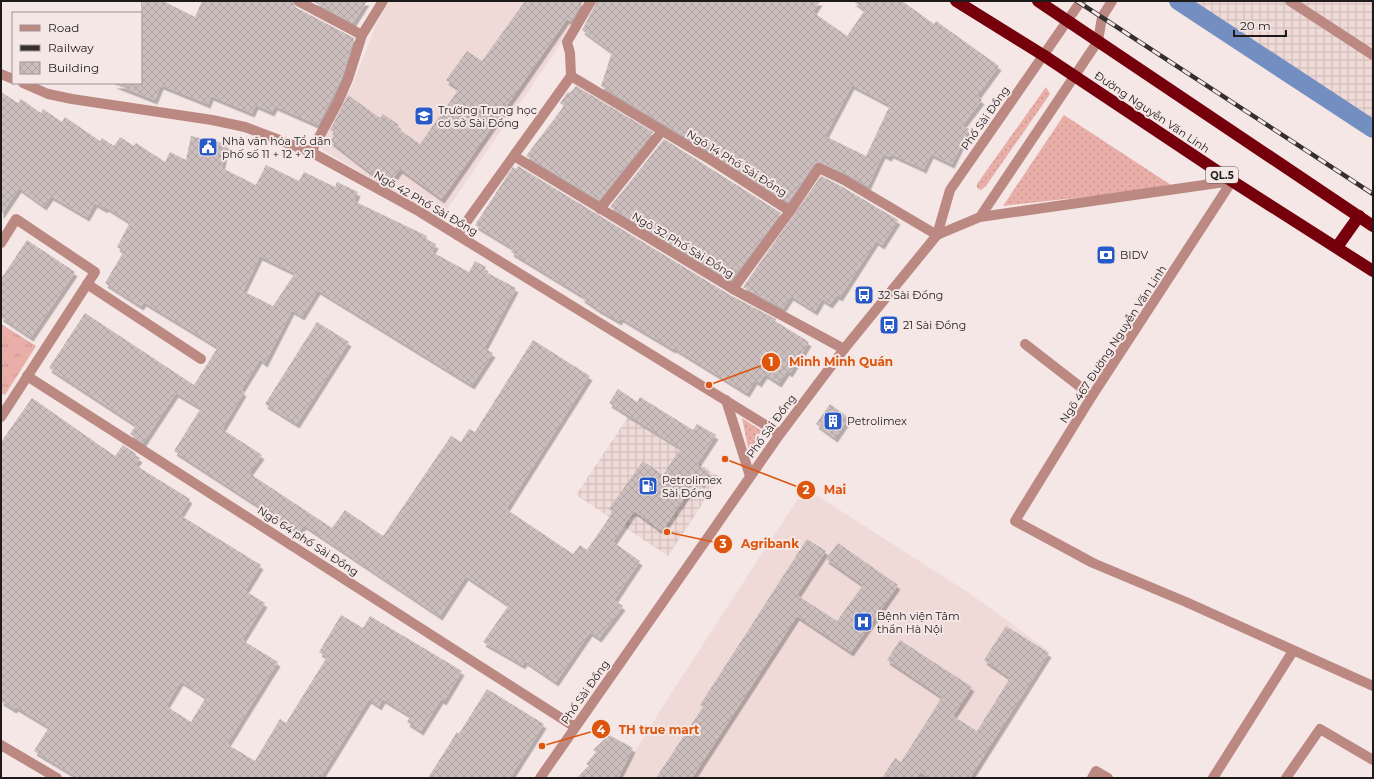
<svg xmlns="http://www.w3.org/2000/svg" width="1374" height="779" font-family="Montserrat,sans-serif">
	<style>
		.built { fill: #efdad7 }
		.industrial { fill: url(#industrial-grid) }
		.grass { fill: url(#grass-dots) }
		.park { fill: url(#park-tufts) }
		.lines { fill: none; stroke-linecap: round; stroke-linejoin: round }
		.canal { stroke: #738fc2; stroke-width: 18 }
		.building { fill: url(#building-cross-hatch); fill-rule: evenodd; filter: url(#shadow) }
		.minor { stroke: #bc8882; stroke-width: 10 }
		.highway { stroke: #75000b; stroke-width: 12 }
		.rail-casing { stroke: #35302f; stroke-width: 4.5 }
		.rail { stroke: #f4e7e6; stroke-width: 3; stroke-dasharray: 9; stroke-linecap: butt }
		.labels { text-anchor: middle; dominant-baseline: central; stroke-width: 4; stroke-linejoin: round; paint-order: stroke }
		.shield { fill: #f4e7e6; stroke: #5e5856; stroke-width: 1 }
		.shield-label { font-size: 10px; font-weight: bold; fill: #1e1a19 }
		.poi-label { font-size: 11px; fill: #1e1a19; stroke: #f4e7e6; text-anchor: start }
		.street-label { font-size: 11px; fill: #1e1a19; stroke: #f4e7e6 }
		.leader { fill: none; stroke: #de560d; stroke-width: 1.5 }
		.callout-dot { fill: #de560d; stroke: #f4e7e6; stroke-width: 1.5 }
		.mark-label { font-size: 12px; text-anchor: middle; font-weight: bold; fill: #fff }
		.callout-label { font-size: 12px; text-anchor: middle; font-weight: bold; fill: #de560d; stroke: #f4e7e6; stroke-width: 4; stroke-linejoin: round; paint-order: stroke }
	</style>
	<defs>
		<pattern id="industrial-grid" width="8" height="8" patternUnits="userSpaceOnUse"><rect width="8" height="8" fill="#efdad7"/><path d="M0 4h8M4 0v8" fill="none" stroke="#ccbab8"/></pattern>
		<pattern id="grass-dots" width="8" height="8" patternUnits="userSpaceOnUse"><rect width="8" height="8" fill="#e9aea8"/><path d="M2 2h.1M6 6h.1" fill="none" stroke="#c79590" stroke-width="1.8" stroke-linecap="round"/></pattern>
		<pattern id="park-tufts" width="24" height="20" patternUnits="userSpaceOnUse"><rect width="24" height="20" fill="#e9aea8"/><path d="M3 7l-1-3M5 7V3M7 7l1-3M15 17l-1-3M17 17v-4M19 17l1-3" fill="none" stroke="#c79590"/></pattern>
		<pattern id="building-cross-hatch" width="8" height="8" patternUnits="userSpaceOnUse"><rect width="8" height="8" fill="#cbbebd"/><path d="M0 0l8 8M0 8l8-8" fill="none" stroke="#aea3a2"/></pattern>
		<filter id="shadow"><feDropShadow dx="2.5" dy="4.5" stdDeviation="0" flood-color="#0004"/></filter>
	</defs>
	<rect width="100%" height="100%" fill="#f4e7e6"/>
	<g class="built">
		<path d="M388,1H590L439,221L319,147L353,84L376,25L389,2Z"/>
		<path d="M805,488L969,593L1049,651L974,778H618L681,678Z"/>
	</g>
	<g class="industrial">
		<path d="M1190,1H1373V120Z"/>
		<path d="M628,417L720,477L668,556L576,495Z"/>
	</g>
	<g class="grass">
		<path d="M1046,87L1050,94L986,186L981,190L977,188V184Z"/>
		<path d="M1064,115L1174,187L1003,206Z"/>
		<path d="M742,418L762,431L749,452Z"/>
	</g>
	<path class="park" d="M1,324L36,346L5,395L1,393Z"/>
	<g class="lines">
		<path class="canal" d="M1178,1L1373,129"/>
	</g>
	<g class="building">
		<path d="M141,1H163L195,17L202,1H292L295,7L354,38L342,77L318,125L275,106L272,112L256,105L252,113L211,96L208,104L161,85L155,100L114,84L141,83Z"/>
		<path d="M312,1H367L353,23Z"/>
		<path d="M525,1H583L571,22L567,19L442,199L400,169L388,186L330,141L336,133L330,130L348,95L380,118L383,114L399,125L397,128L420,144L459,89L446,80L467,51L482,61Z"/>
		<path d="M597,1H820L813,12L847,36L865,10L853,1H902L934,24L936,21L999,66L977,96L982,100L962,126L969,129L952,164L931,154L924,169L891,154L889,157L883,154L868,186L847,174L818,162L814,164L788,202L714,154L601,86L612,52L582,30ZM852,85L890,105L866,156L825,136Z"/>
		<path d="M576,86L653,132L599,200L526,156L564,106L560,103L568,92L570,93Z"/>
		<path d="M1,92L18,103L21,99L41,113L43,109L62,122L65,117L100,141L102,138L114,146L120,137L134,146L136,143L165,162L170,152L186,160L191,136L227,144L222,168L256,185L266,165L299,181L304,172L335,187L337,182L358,192L354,201L427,236L426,239L436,244L432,252L469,272L475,261L486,267L484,271L516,288L484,348L493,353L472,385L318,290L302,316L292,310L265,363L260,359L241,390L244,392L222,429L262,455L249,473L332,528L345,510L383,536L451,436L461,442L469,429L475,432L533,340L590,376L506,509L573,554L580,545L587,550L613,512L609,509L643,461L663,475L681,448L609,403L618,389L637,402L640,397L693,430L697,424L716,435L697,464L710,473L702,484L697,480L662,531L634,511L613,542L640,561L614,600L623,606L599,638L590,632L556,682L525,661L523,665L483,642L509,605L466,576L440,616L304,525L299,532L174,451L201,408L176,393L143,443L130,434L136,425L49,368L85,313L194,385L218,347L144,302L141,306L105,283L124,251L117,247L130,222L106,207L105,209L95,203L87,217L51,196L44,206L19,188L1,215ZM260,256L295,273L273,306L243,291Z"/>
		<path d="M664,139L781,213L731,280L610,207Z"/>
		<path d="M518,166L730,295L776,319L775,321L809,342L790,373L787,371L779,383L765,374L759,383L755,380L747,393L674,348L673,349L621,318L619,321L598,309L582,298L583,296L511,252L513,248L475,225L513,167L516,169Z"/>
		<path d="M821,176L841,186L898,220L882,245L876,241L840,297L837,295L830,304L822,299L815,311L791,296L783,308L743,287Z"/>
		<path d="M27,240L75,272L31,337L1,317V279Z"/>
		<path d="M317,322L349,342L297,424L265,404Z"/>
		<path d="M32,398L115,456L123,445L136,454L135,455L140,458L135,465L190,499L180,515L261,565L245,591L265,603L242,640L278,662L227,744L255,761L280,719L286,723L327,657L319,652L341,615L363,628L370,616L462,671L444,701L441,699L421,731L407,722L411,716L383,699L379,706L369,699L320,778H79L34,751L49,727L16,707L14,709L1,701V442ZM181,681L206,697L191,722L166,706Z"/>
		<path d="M830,404L849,418L835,438L816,424Z"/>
		<path d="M807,539L826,551L797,595L837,621L863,585L826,559L838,543L898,585L851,652L797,616L692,778H656L703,707L700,705Z"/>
		<path d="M1006,626L1049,653L970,778H929L920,772L917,778H882L895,758L901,762L942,697L887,660L900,640L972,687L953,716L977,731L1010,678L984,660Z"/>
		<path d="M487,689L544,724L510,778H428L457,732L459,734Z"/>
		<path d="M609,735L633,748L618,778H577L589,765L586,764L596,752L593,750Z"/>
	</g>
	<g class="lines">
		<g class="minor">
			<path d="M298,1L362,35"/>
			<path d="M1290,1L1373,55"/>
			<path d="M1,74L13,79"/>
			<path d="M571,76L711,160L790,211L819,168L844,180L937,235"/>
			<path d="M23,83L48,94L72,99L212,120L245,127L311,152L415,209L780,434"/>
			<path d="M311,152L338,102L348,79L362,35L383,1"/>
			<path d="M514,156L733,289L844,349"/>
			<path d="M1232,181L1092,396L1015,521L1093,563L1186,602L1373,686"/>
			<path d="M600,209L662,131"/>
			<path d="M980,217L1232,181"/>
			<path d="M457,235L571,76L570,53L567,42L591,1"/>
			<path d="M937,235L980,217L1098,41L1102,17L1112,1"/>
			<path d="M1,243L16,219L95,272L1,417"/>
			<path d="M87,284L201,359"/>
			<path d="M733,289L790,211"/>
			<path d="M1025,344L1092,396"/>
			<path d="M27,376L575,727"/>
			<path d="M726,400L750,476"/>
			<path d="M1,745L57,778"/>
			<path d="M540,778L780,434L844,349L937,235L950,190L1081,1"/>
			<path d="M1092,778L1096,771L1108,778"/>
			<path d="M1213,778L1293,651"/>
			<path d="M1286,778L1320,729L1373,760"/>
		</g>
		<g class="highway">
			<path d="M956,1L1043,55L1232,181L1373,271"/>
			<path d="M1038,1L1373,226"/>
			<path d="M1337,247L1359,216"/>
		</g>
		<g class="rail-casing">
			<path id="rail" d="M1077,1L1373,194"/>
		</g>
		<use href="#rail" class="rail"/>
	</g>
	<defs>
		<g id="school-square" transform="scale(1)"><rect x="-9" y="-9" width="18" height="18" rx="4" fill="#275ac8" stroke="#f4e7e6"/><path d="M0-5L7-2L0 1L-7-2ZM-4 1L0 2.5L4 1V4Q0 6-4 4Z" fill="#fff"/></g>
		<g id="civic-square" transform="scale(1)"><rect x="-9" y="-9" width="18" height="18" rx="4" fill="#275ac8" stroke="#f4e7e6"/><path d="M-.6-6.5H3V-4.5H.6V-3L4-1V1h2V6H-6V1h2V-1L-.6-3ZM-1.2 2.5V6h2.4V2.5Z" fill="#fff"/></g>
		<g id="bank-square" transform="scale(1)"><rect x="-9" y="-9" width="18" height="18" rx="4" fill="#275ac8" stroke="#f4e7e6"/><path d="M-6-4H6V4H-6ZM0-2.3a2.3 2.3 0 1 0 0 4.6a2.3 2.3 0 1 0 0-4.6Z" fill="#fff"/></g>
		<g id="bus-square" transform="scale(1)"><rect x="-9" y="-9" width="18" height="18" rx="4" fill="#275ac8" stroke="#f4e7e6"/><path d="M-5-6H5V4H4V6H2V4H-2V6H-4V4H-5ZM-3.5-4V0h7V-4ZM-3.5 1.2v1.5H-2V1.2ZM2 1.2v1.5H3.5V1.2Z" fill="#fff"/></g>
		<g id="building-square" transform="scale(1)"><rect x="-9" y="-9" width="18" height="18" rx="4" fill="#275ac8" stroke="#f4e7e6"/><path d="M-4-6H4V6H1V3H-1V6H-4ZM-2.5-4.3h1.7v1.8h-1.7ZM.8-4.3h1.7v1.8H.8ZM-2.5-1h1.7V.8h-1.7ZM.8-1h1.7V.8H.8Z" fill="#fff"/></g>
		<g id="fuel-square" transform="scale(1)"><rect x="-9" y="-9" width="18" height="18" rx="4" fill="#275ac8" stroke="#f4e7e6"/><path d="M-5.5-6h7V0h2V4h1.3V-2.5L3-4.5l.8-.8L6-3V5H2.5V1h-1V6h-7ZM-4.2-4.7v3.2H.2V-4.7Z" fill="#fff"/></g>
		<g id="hospital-square" transform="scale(1)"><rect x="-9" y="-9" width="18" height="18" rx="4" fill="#275ac8" stroke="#f4e7e6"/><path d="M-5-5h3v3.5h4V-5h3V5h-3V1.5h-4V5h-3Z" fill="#fff"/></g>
	</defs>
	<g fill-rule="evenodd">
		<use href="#school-square" x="424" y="116"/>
		<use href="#civic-square" x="208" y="147"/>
		<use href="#bank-square" x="1106" y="255"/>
		<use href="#bus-square" x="864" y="295"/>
		<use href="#bus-square" x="889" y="325"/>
		<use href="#building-square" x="833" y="421"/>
		<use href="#fuel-square" x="648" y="486"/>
		<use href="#hospital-square" x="863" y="622"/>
	</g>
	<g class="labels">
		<rect class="shield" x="1206" y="167" width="32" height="16" rx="3"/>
		<g class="shield-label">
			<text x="1222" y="175">QL.5</text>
		</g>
		<g class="poi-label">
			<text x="438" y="110">Trường Trung học<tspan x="438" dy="13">cơ sở Sài Đồng</tspan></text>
			<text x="222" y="141">Nhà văn hóa Tổ dân<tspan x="222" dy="13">phố số 11 + 12 + 21</tspan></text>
			<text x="1120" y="255">BIDV</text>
			<text x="878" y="295">32 Sài Đồng</text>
			<text x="903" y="325">21 Sài Đồng</text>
			<text x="847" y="421">Petrolimex</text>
			<text x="662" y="480">Petrolimex<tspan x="662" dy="13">Sài Đồng</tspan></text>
			<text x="877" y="616">Bệnh viện Tâm<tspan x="877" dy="13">thần Hà Nội</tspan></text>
		</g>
		<g class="street-label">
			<text transform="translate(1152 112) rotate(34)">Đường Nguyễn Văn Linh</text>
			<text transform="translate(985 118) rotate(-55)">Phố Sài Đồng</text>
			<text transform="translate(737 163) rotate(32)">Ngõ 14 Phố Sài Đồng</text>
			<text transform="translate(426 203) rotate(30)">Ngõ 42 Phố Sài Đồng</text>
			<text transform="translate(683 245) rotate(31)">Ngõ 32 Phố Sài Đồng</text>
			<text transform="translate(1113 344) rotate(-57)">Ngõ 467 Đường Nguyễn Văn Linh</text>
			<text transform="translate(771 426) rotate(-54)">Phố Sài Đồng</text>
			<text transform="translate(308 541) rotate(33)">Ngõ 64 phố Sài Đồng</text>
			<text transform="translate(585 692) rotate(-55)">Phố Sài Đồng</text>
		</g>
	</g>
	<path class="leader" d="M709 385L771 362M725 459L806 490M667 532L723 544M542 746L601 729"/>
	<g class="callout-dot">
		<circle cx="709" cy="385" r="4"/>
		<circle cx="725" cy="459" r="4"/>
		<circle cx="667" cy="532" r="4"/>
		<circle cx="542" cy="746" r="4"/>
		<circle cx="771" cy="362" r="10"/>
		<circle cx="806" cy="490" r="10"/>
		<circle cx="723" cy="544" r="10"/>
		<circle cx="601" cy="729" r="10"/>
	</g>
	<g class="mark-label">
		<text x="771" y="366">1</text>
		<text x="806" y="494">2</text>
		<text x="723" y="548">3</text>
		<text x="601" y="734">4</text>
	</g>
	<g class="callout-label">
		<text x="841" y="366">Minh Minh Quán</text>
		<text x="835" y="494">Mai</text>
		<text x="770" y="548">Agribank</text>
		<text x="659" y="734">TH true mart</text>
	</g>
	<rect width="1374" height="779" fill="none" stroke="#1e1a19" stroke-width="4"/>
	<rect x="12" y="12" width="130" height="72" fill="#f4e7e6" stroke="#9e9594"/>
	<rect x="20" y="25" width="20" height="6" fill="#bc8882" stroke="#9e9594"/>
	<text x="48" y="32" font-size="12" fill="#1e1a19">Road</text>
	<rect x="20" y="45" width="20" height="6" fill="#35302f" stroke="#9e9594"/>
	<text x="48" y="52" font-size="12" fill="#1e1a19">Railway</text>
	<rect x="20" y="62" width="20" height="12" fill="url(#building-cross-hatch)" stroke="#9e9594"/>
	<text x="48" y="72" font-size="12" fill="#1e1a19">Building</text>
	<path d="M1234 30v6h52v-6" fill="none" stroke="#1e1a19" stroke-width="2"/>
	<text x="1240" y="30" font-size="12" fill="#1e1a19" stroke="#f4e7e6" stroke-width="3" paint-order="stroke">20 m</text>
</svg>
